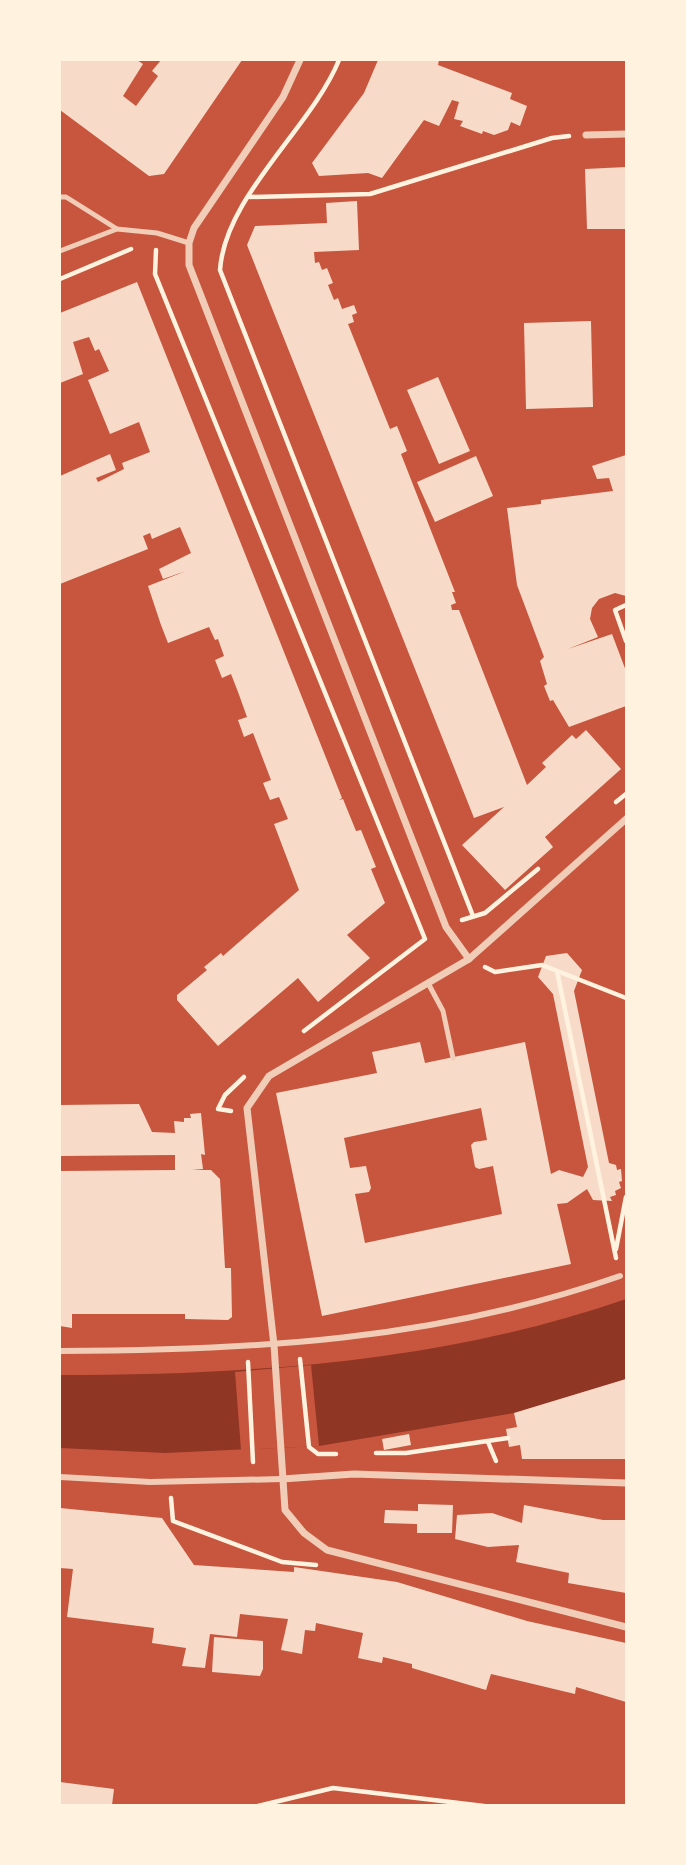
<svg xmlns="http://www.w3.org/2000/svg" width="686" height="1865" font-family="'Titillium Web',sans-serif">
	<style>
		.water { fill: #8f3625 }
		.pier { fill: #c8553d }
		.building { fill: #f7dbc8; fill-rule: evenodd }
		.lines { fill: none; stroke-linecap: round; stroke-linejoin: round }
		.path { stroke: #fff3e0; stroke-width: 4.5 }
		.service { stroke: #f1ccb7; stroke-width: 5 }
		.pedestrian { stroke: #f1ccb7; stroke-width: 6 }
		.minor { stroke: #f1ccb7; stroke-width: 7 }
	</style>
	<rect width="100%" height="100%" fill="#c8553d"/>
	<path class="water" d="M626,1299V1379L514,1413L319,1446L165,1453L60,1448V1375C251,1375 445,1362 626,1299Z"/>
	<path class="pier" d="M311,1365L319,1446L241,1450L235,1372Z"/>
	<g class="building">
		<path d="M60,60H137L143,64L123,96L136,106L158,76L152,71L161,60H242L164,174L149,176L60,110Z"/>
		<path d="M378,60H439L438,65L512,93L510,99L527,106L520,126L511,122L508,130L494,135L483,131L482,134L460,126L463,121L454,119L459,102L452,100L439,126L424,120L382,178L368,173L319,176L312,163L364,93Z"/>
		<path d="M626,167V229H587L585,169Z"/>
		<path d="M357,201L359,250L314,252L315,263L319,262L322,270L327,268L333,283L328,285L334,300L338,298L342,309L354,305L357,313L352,315L354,322L348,324L390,429L397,426L407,451L401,454L455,592H452L456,603L451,605L452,610H459L527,785L546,767L542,763L572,735L576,739L586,730L621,769L545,837L553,847L505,890L462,845L504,807L474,818L247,245L255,226L327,223L326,203Z"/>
		<path d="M137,282L342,798L339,800L343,799L356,831L361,830L376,867L371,869L385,903L347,935L370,958L318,1002L298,978L218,1046L177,1000V995L207,970L204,967L221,953L223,956L299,890L274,824L288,819L279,797L270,800L263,783L271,780L253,733L244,737L238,720L247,717L238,692L231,674L222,678L215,660L224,656L218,639L215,640L209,627L168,643L161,625L148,586L186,571L163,579L159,569L191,553L180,527L152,539L150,533L143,536L148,549L60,584V476L110,454L116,470L96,478L98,482L124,469L122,463L150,452L139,422L110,434L88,380L109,371L99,349L95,351L89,337L73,342L83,374L60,383V313Z"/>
		<path d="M591,321L593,407L526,409L524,323Z"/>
		<path d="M438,377L470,451L439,464L407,390Z"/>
		<path d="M626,455V596L615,593L599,599L592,608L590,619L598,637L568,649L612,634L626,671V706L569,727L553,700L550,701L544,686L547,684L540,661L544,657L517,585L507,508L541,504V500L613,491L609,478L597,479L592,466Z"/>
		<path d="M476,456L493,496L435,522L417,482Z"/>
		<path d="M567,953L582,970L574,991L609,1163L616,1165L617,1170L621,1169L622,1181L619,1182L621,1188L615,1191L616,1195L610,1197L612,1201L593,1200L587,1189L567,1203L557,1204L571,1264L322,1316L276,1093L377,1073L372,1052L420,1042L425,1063L525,1042L551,1174L559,1170L583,1177L588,1167L553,994L538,977L546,956ZM481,1108L487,1140L474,1142L471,1145L475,1167L479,1169L493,1166L502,1214L365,1243L355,1194L369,1192L371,1188L366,1166L350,1168L344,1138Z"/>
		<path d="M139,1104L152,1132L175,1133L174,1121L184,1122V1118H191L190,1114L201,1113L205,1155L201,1154L203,1169L192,1170H211L220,1179L225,1268H231L232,1317L228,1320L185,1319V1314H72V1328L60,1326V1171L175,1170V1155L60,1156V1105Z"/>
		<path d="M626,1379V1459H522L520,1445L509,1447L506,1429L517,1427L514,1413Z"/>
		<path d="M409,1434L411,1445L384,1450L382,1439Z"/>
		<path d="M418,1504L453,1505L452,1533H417V1524L384,1523L385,1510L418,1511Z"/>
		<path d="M524,1505L603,1520H626V1593L568,1583L569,1573L516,1562L519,1545L488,1547L455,1539L457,1515L492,1513L522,1523Z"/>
		<path d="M60,1508L162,1518L194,1565L294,1572V1567L397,1582L527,1621L626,1643V1702L576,1687L575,1694L491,1674L486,1690L412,1668V1664L383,1657L382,1663L358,1658L363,1633L316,1623L315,1631L305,1630L302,1654L281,1650L288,1619L240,1614L237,1637L210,1634L205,1668L182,1666L186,1648L152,1643L154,1628L67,1617L73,1569L60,1568Z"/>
		<path d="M214,1637L263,1641V1669L260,1676L212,1672Z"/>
		<path d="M60,1782L114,1789L112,1805H60Z"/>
	</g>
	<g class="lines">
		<g class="path">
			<path d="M339,60C312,127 225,196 220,270L473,916"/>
			<path d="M250,197L370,194L552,138L569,136"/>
			<path d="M156,250L155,274L425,939L304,1031"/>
			<path d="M60,279L131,249"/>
			<path d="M626,605L615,610L626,641"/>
			<path d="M616,802L626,794"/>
			<path d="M462,920L485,913L538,869"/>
			<path d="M485,967L495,972L542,965L626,998"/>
			<path d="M557,971L616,1258"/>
			<path d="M231,1111L218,1109L225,1095L244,1077"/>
			<path d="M616,1249L626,1197"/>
			<path d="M300,1359L309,1447L318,1454H336"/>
			<path d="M248,1362L253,1462"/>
			<path d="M488,1442L496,1461"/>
			<path d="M376,1453H406L508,1438"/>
			<path d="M171,1498L173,1521L282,1562L316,1565"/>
			<path d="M258,1806L333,1788L484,1806"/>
		</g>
		<g class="service">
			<path d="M60,197H66L117,229L157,233L189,243"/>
			<path d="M60,251L117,229"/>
			<path d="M428,983L443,1011L453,1058"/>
		</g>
		<g class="pedestrian">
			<path d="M60,1351C254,1350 434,1341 620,1276"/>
			<path d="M60,1477L150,1482L282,1479"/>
		</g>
		<g class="minor">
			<path d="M300,60L283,97L194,228L189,243V265L446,927L469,959"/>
			<path d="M586,135L626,134"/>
			<path d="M626,819L469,959L269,1076L247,1108L274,1345L285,1510L304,1533L327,1550L626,1627"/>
			<path d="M282,1479L354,1474L626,1483"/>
		</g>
	</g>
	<rect width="686" height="1865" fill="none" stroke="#fff3e0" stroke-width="122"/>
</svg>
